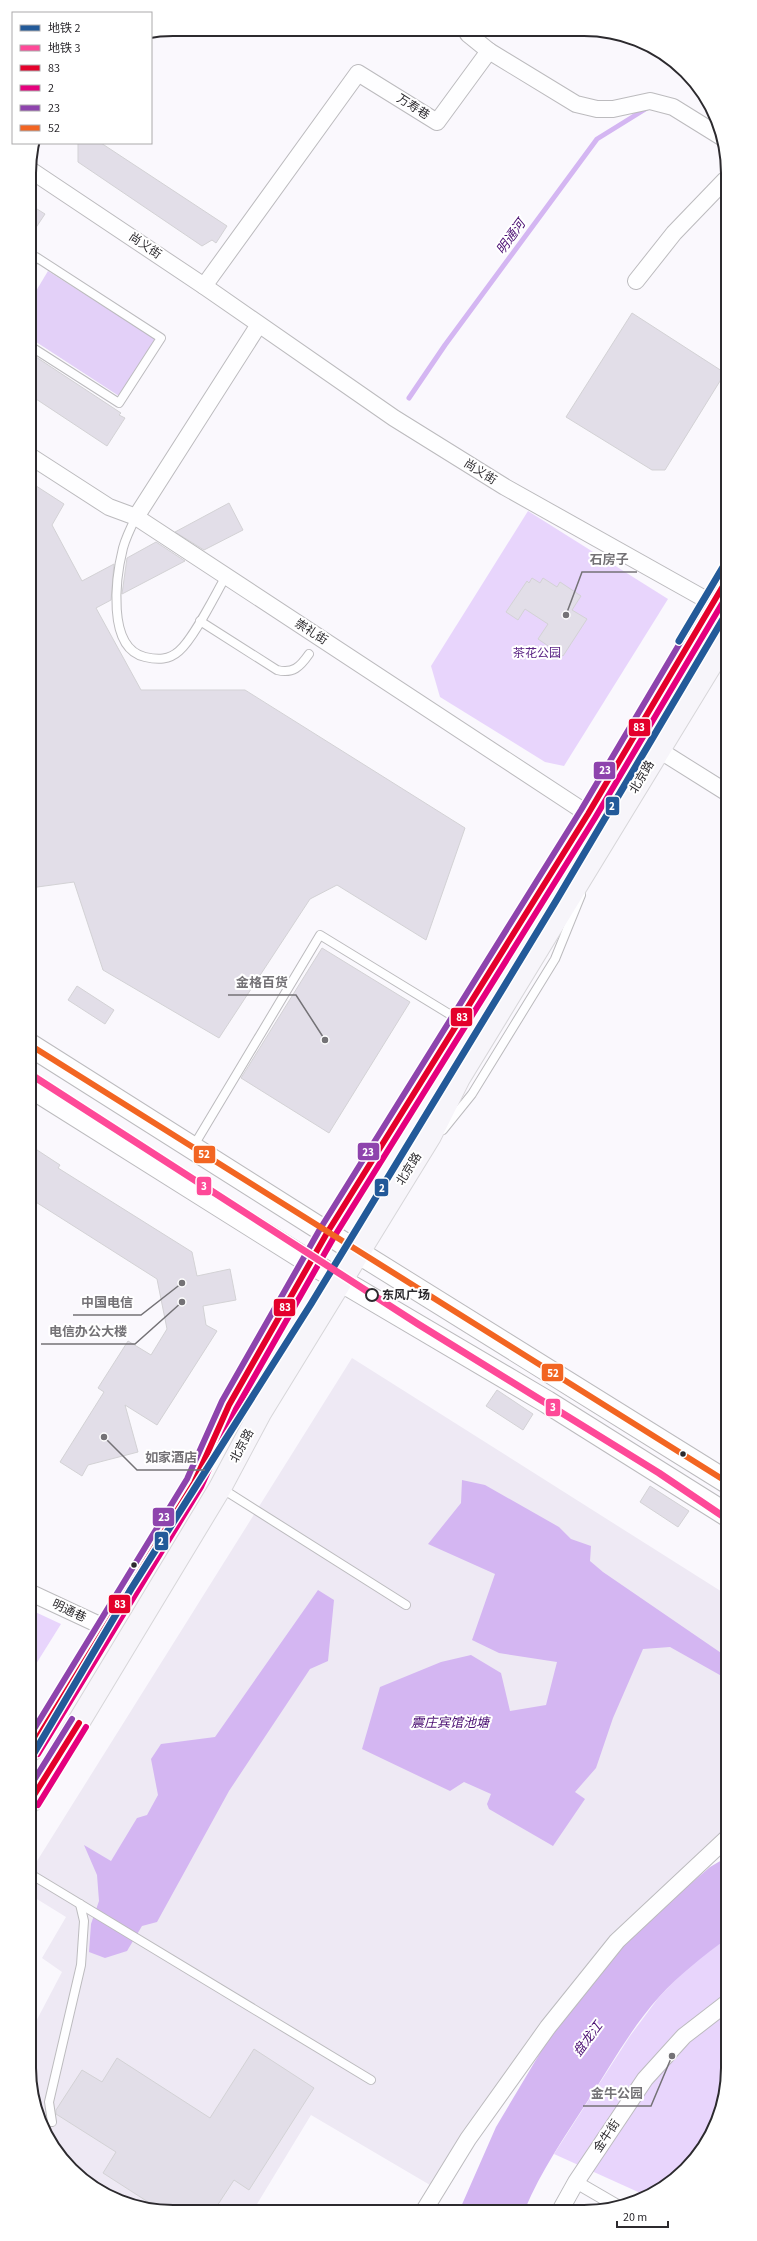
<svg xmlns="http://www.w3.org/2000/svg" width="757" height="2241" font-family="'Source Sans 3','Noto Sans SC',sans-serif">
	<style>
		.built { fill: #eee9f4 }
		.green { fill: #e8d5fc }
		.forest { fill: #e3d0f8 }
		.water { fill: #d4b6f2 }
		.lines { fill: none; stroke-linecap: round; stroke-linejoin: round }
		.stream { stroke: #d4b6f2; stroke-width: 5 }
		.building { fill: #e2dee8; stroke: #d3d2d5 }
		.service-casing { stroke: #bcbbbe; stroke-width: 10 }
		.pedestrian-casing { stroke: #bcbbbe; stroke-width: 14 }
		.minor-casing { stroke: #bcbbbe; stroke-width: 18 }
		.secondary-casing { stroke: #bcbbbe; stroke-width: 24 }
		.primary-casing { stroke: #d7d6d9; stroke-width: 24 }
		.service { stroke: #fefeff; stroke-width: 8 }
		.pedestrian { stroke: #fefeff; stroke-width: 12 }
		.minor { stroke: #fefeff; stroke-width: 16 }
		.secondary { stroke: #fefeff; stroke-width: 22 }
		.primary { stroke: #f7f5fa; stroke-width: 22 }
		.bus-1-casing { stroke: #fff; stroke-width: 9 }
		.bus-2-casing { stroke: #fff; stroke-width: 9 }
		.bus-3-casing { stroke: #fff; stroke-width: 9 }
		.bus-4-casing { stroke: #fff; stroke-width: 9 }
		.bus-1 { stroke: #e4002b; stroke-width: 6 }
		.bus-2 { stroke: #e5007d; stroke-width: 6 }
		.bus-3 { stroke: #8e44ad; stroke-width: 6 }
		.bus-4 { stroke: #f26522; stroke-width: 6 }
		.metro-1-casing { stroke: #fff; stroke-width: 10 }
		.metro-2-casing { stroke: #fff; stroke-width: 10 }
		.metro-1 { stroke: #235a99; stroke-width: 7 }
		.metro-2 { stroke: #fe4998; stroke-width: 7 }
		.stop-dot { fill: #fff; stroke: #2c2a2e; stroke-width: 2 }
		.bus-dot { fill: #2c2a2e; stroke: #fff; stroke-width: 1.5 }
		.labels { text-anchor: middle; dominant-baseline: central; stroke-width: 4; stroke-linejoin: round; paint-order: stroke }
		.street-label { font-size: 12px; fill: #2c2a2e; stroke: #fff }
		.park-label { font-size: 12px; fill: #5b2485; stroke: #fff }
		.stop-label { font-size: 12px; font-weight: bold; fill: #2c2a2e; stroke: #fff; text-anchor: start }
		.water-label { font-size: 13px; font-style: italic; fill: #4a0e72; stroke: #fff }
		.rim { fill: none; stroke: #2c2a2e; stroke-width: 2 }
		.leader { fill: none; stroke: #747276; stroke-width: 1.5 }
		.callout-dot { fill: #747276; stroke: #fff; stroke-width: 1.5 }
		.callout-label { font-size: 13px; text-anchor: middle; font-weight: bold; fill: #747276; stroke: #fff; stroke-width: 4; stroke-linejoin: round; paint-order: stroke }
		.line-badge { stroke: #fff; stroke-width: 1.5 }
		.badge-label { font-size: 11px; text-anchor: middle; font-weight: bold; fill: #fff }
	</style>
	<rect width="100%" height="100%" fill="#faf8fd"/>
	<path class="built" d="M352,1358L727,1595V1829L598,1956L529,2038L430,2185L311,2115L254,2209H145L109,2197L71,2170L48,2140L32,2096V2029L62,1972L42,1958L66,1917L32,1896V1869Z"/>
	<g class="green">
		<path d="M528,511L668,599L564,766L545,762L440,697L431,666Z"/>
		<path d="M31,1610L61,1624L31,1672Z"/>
		<path d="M728,1938V2077L717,2123L692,2163L656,2193L647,2196L554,2154L630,2036L659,1997L690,1965Z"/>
	</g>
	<path class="forest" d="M48,271L155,339L119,396L30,338V301Z"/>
	<g class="water">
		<path d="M462,1480L485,1485L559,1527L571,1539L591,1546L590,1561L603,1572L727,1657V1679L670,1647L643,1649L613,1718L596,1768L575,1792L585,1799L553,1846L489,1809L487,1804L491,1794L464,1782L450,1791L362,1749L380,1687L441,1662L471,1655L501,1673L510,1711L546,1705L557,1662L499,1653L472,1640L495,1574L428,1544L461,1503Z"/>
		<path d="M318,1590L334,1600L328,1661L310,1669L229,1791L157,1922L142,1926L127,1951L105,1958L89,1952L91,1924L99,1901L97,1875L84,1845L111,1861L137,1818L147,1815L158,1795L151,1759L161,1744L215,1737Z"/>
		<path d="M727,1857L728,1938C703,1956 680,1974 659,1997C631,2028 610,2067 587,2102C565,2136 541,2171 525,2209H460L496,2127L543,2048L581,1994L622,1943L710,1867Z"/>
	</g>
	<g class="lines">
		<path class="stream" d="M409,398L445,345L597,139L647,108"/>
	</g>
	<g class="building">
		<path d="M78,143H101L227,226L216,243L212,240L202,246L78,162Z"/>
		<path d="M29,204L45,214L29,238Z"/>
		<path d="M632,313L725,373L665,470H652L566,417Z"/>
		<path d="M30,353L121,413L119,415L125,418L107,446L30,395Z"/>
		<path d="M30,482L64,504L52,525L82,581L114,564L111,600L96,608L141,690H245L465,828L426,940L337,885L310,899L219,1038L103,970L74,882L30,888Z"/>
		<path d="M229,503L243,530L204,550L175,532Z"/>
		<path d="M156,542L185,561L122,594L127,558Z"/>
		<path d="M532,578L540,583L543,578L557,587L560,582L581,596L572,610L587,619L563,656L538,639L548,624L525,609L518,620L506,612L527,581L529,583Z"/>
		<path d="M322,948L410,1002L329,1133L241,1078Z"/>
		<path d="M77,986L114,1010L105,1024L68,1000Z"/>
		<path d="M31,1146L60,1165L58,1168L192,1252L197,1276L230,1269L236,1300L203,1306L206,1325L217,1331L157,1425L125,1405L138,1452L88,1465L82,1476L60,1462L104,1392L98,1388L128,1341L151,1355L167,1329L157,1279L31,1199Z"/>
		<path d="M497,1390L533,1414L523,1430L486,1406Z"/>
		<path d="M650,1486L689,1511L678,1527L640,1502Z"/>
		<path d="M254,2049L314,2088L249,2190L234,2180L215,2209H159L103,2173L116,2152L56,2114V2110L82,2070L102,2082L117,2058L210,2118Z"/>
	</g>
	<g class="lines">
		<g class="service-casing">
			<g id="service">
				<path d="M29,268L36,257L161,338L119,403L30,346"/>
				<path d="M136,517C131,527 126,537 123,548C116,576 106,648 145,657C158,660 169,660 179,651C194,638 215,595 226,576"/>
				<path d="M200,621L277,670C293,674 300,667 309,654"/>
				<path d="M443,1130L472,1094L555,959L581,895"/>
				<path d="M193,1147L320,935L459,1020"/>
				<path d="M221,1488L406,1605"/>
				<path d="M32,1875L371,2080"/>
				<path d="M52,2122L49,2102L81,1965L84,1921L80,1904"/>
			</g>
		</g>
		<g class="pedestrian-casing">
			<path id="pedestrian" d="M576,2182L619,2207"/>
		</g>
		<g class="minor-casing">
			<g id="minor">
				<path d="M468,31V34L489,51"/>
				<path d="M29,169L204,286L394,418L505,487L712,603"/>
				<path d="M636,281L674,233L725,180"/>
				<path d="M204,286L358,73L437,122L489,51L576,104L597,109H613L650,101L673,107L723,138"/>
				<path d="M30,456L109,507L136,517L588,814"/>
				<path d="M136,517L258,326"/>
				<path d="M659,750L726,792"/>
				<path d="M31,1593L106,1628"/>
				<path d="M425,2209L468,2139L548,2027L617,1941L727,1838"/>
				<path d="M561,2209L576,2182L645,2079L684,2036L728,2002"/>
			</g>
		</g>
		<g class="secondary-casing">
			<g id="secondary">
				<path d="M30,1045L327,1233L727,1482"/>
				<path d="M31,1087L311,1263L547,1402L727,1515"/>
			</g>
		</g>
		<g class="primary-casing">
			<g id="primary">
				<path d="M31,1750L194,1483L229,1405L327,1233L588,814L726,581"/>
				<path d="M31,1801L220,1488L260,1413L430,1136L459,1078L726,640"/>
			</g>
		</g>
		<use href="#service" class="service"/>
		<use href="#pedestrian" class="pedestrian"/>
		<use href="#minor" class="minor"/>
		<use href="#secondary" class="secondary"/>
		<use href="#primary" class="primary"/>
		<g class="bus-1-casing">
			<g id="bus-1">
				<path d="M31,1749L194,1483L229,1405L327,1233L588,814L726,581"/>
				<path d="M31,1800L79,1723"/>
			</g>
		</g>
		<g class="bus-2-casing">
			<g id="bus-2">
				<path d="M38,1754L201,1487L236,1409L334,1237L595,818L726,597"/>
				<path d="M38,1805L86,1727"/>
			</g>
		</g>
		<g class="bus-3-casing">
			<g id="bus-3">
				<path d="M31,1734L187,1479L222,1401L320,1229L581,810L719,577"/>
				<path d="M31,1785L72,1719"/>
			</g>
		</g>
		<g class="bus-4-casing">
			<path id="bus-4" d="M30,1045L727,1482"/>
		</g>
		<use href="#bus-1" class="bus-1"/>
		<use href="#bus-2" class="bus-2"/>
		<use href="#bus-3" class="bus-3"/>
		<use href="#bus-4" class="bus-4"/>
		<g class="metro-1-casing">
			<g id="metro-1">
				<path d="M679,641L726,562"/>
				<path d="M31,1758L131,1589L311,1304L556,901L726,614"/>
			</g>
		</g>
		<g class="metro-2-casing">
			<path id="metro-2" d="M30,1074L418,1324L659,1473L727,1519"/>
		</g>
		<use href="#metro-1" class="metro-1"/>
		<use href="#metro-2" class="metro-2"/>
	</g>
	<circle class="stop-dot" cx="372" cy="1295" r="6"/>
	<g class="bus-dot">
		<circle cx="683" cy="1454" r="3.5"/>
		<circle cx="134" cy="1565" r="3.5"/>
	</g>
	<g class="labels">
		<g class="street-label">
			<text transform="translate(413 107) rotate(32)">万寿巷</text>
			<text transform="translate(145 246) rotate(34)">尚义街</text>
			<text transform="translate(480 472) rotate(32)">尚义街</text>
			<text transform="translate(311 632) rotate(33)">崇礼街</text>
			<text transform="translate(642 777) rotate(-59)">北京路</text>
			<text transform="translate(409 1169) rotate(-58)">北京路</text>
			<text transform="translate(242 1446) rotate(-62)">北京路</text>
			<text transform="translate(69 1611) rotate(25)">明通巷</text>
			<text transform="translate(607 2136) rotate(-56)">金牛街</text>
		</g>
		<g class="park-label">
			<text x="537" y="653">茶花公园</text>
		</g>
		<g class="stop-label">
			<text x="382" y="1295">东风广场</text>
		</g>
		<g class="water-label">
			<text transform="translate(511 237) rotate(-54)">明通河</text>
			<text x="450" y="1723">震庄宾馆池塘</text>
			<text transform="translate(588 2039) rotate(-53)">盘龙江</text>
		</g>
	</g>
	<path d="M0 0H757V2241H0ZM173 36H584A137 137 0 0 1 721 173V2068A137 137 0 0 1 584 2205H173A137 137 0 0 1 36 2068V173A137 137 0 0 1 173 36Z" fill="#fff" fill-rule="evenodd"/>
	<path class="rim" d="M173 36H584A137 137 0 0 1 721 173V2068A137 137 0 0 1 584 2205H173A137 137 0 0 1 36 2068V173A137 137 0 0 1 173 36Z"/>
	<path class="leader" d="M566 615L582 572H637M325 1040L296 995H228M182 1283L141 1315H73M182 1302L135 1344H41M104 1437L137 1470H205M672 2056L651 2106H583"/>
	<g class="callout-dot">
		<circle cx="566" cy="615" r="4"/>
		<circle cx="325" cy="1040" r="4"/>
		<circle cx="182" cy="1283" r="4"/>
		<circle cx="182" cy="1302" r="4"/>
		<circle cx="104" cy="1437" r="4"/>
		<circle cx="672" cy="2056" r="4"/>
	</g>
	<g class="callout-label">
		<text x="609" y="564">石房子</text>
		<text x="262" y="987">金格百货</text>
		<text x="107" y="1307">中国电信</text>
		<text x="88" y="1336">电信办公大楼</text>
		<text x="171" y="1462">如家酒店</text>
		<text x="617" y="2098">金牛公园</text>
	</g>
	<g class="line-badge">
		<rect x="628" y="718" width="23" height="19" rx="4" fill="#e4002b"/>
		<rect x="593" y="761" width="23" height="19" rx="4" fill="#8e44ad"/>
		<rect x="605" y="796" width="15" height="20" rx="4" fill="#235a99"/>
		<rect x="450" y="1007" width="23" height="20" rx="4" fill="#e4002b"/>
		<rect x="357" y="1142" width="23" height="19" rx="4" fill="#8e44ad"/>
		<rect x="193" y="1145" width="23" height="19" rx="4" fill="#f26522"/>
		<rect x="196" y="1176" width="16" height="20" rx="4" fill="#fe4998"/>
		<rect x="374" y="1178" width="15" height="19" rx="4" fill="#235a99"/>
		<rect x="273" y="1298" width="23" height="19" rx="4" fill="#e4002b"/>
		<rect x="541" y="1363" width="23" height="19" rx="4" fill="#f26522"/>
		<rect x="545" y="1398" width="16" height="19" rx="4" fill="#fe4998"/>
		<rect x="152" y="1507" width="23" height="20" rx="4" fill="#8e44ad"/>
		<rect x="154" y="1531" width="15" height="20" rx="4" fill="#235a99"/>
		<rect x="108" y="1594" width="23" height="20" rx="4" fill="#e4002b"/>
	</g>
	<g class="badge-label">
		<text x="639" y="731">83</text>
		<text x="605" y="774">23</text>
		<text x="612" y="810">2</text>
		<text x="462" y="1021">83</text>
		<text x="368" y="1156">23</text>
		<text x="204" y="1158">52</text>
		<text x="204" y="1190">3</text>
		<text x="382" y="1192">2</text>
		<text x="285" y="1311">83</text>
		<text x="553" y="1377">52</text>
		<text x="553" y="1411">3</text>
		<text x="164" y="1521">23</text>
		<text x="161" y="1545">2</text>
		<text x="120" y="1608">83</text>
	</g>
	<rect x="12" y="12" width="140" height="132" fill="#ffffff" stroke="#abaaab"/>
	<rect x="20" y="25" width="20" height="6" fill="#235a99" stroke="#abaaab"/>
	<text x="48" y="32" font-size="12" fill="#2c2a2e">地铁 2</text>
	<rect x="20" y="45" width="20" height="6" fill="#fe4998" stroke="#abaaab"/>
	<text x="48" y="52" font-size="12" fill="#2c2a2e">地铁 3</text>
	<rect x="20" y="65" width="20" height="6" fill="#e4002b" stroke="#abaaab"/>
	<text x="48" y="72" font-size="12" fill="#2c2a2e">83</text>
	<rect x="20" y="85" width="20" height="6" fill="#e5007d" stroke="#abaaab"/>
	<text x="48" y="92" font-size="12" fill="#2c2a2e">2</text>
	<rect x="20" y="105" width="20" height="6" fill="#8e44ad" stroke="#abaaab"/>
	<text x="48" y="112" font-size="12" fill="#2c2a2e">23</text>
	<rect x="20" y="125" width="20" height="6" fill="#f26522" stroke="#abaaab"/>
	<text x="48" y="132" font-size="12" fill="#2c2a2e">52</text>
	<path d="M617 2221v6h51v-6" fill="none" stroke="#2c2a2e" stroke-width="2"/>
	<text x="623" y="2221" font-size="12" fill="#2c2a2e" stroke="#ffffff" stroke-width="3" paint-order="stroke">20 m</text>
</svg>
